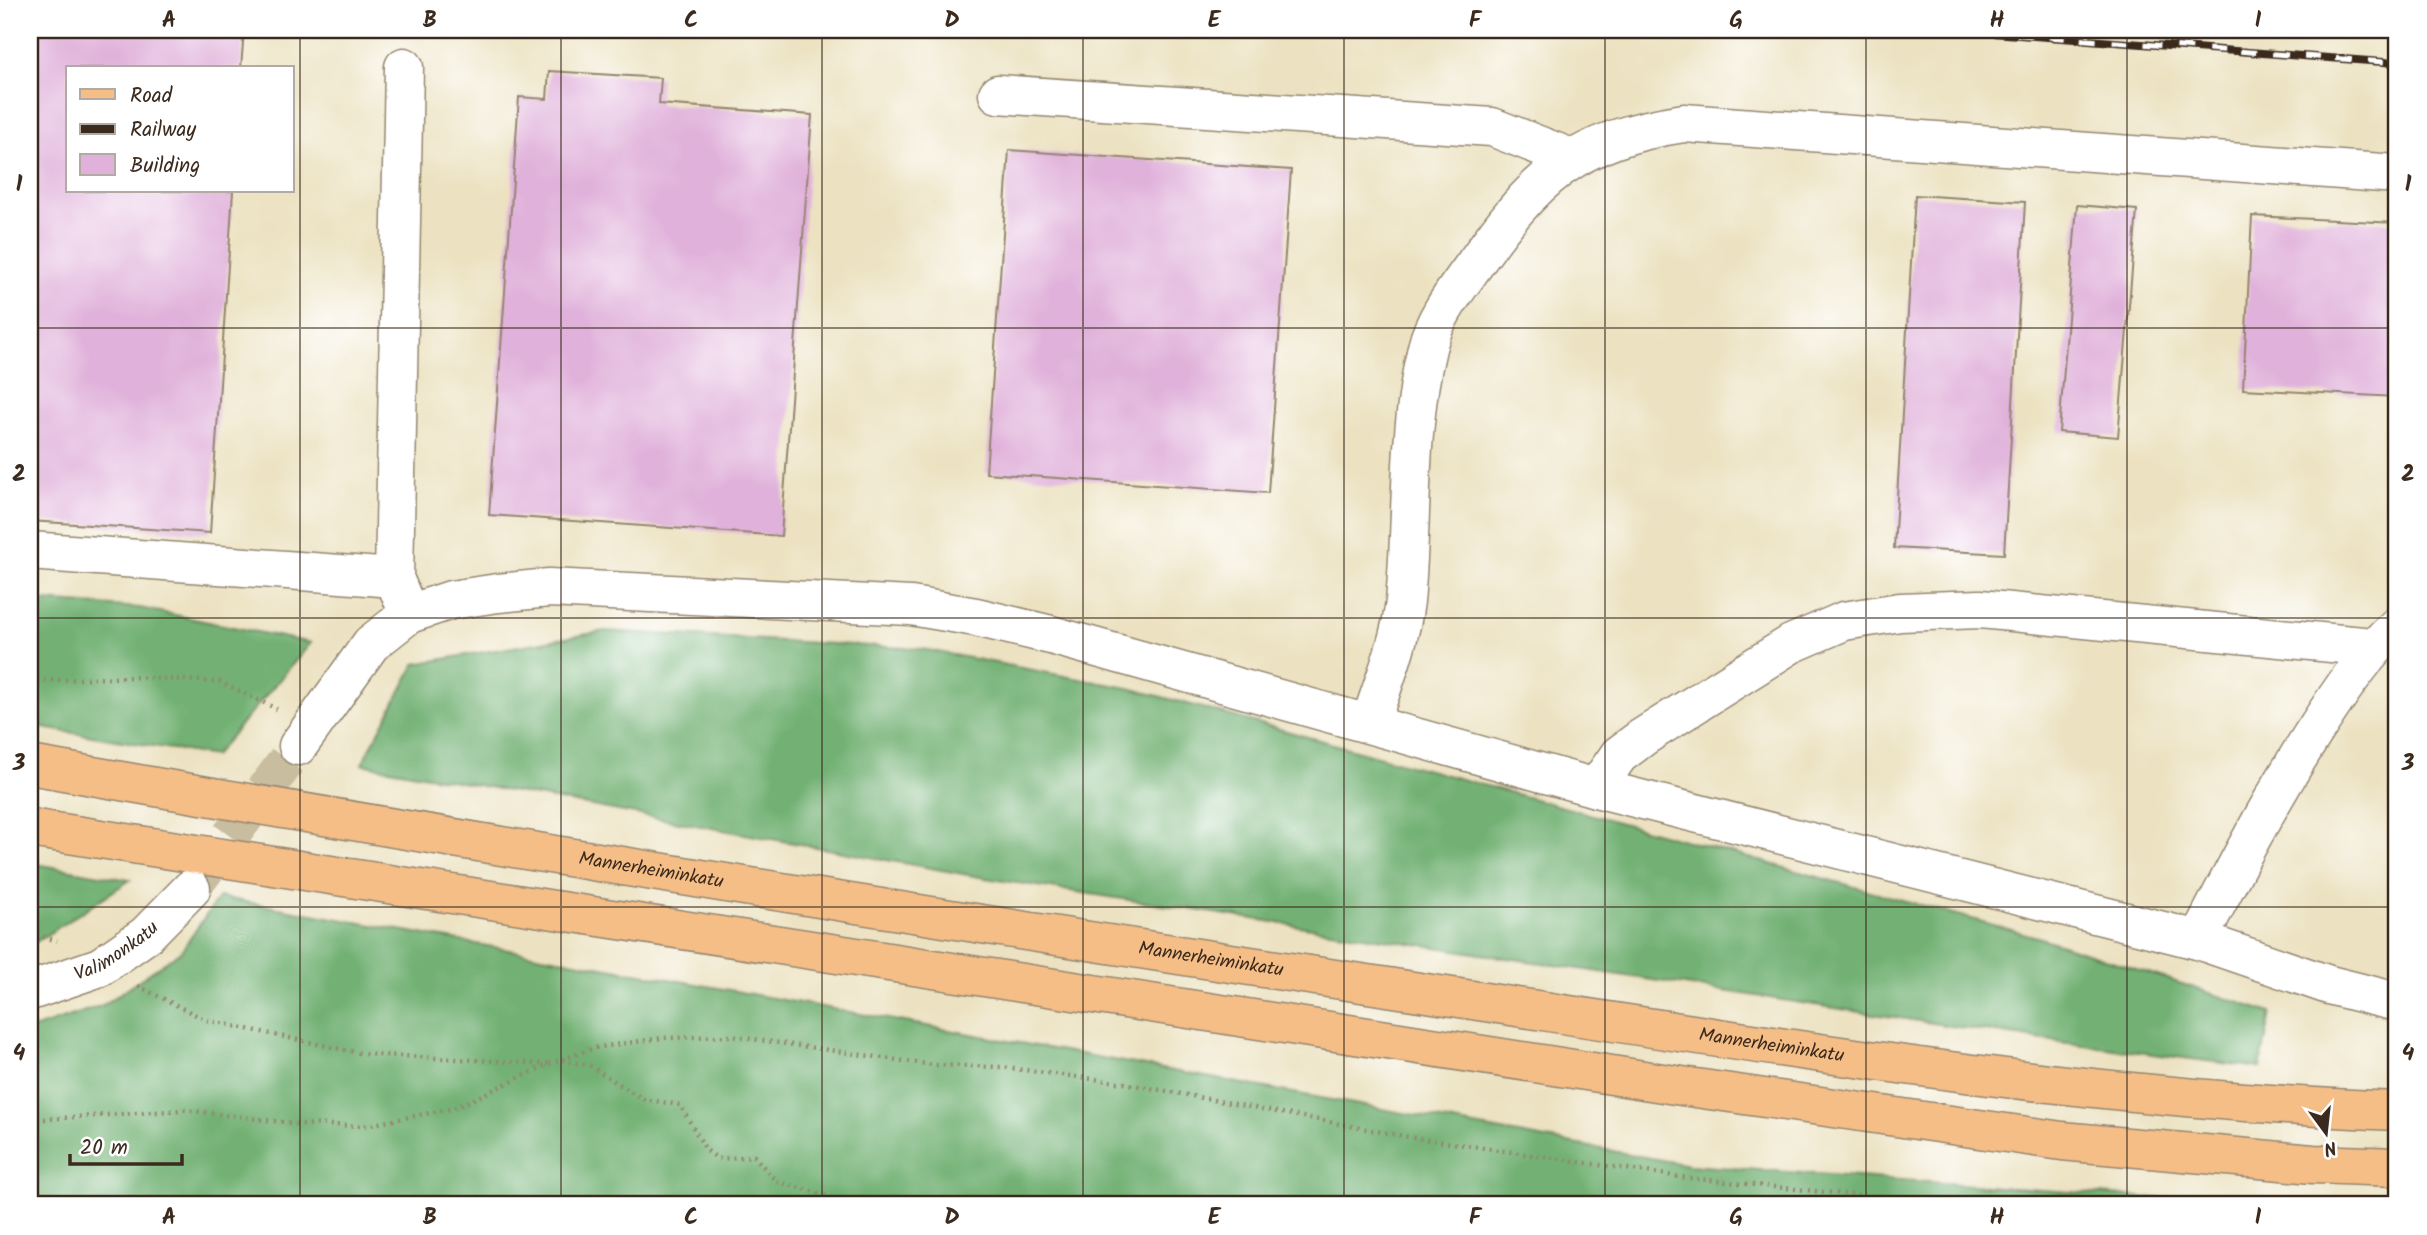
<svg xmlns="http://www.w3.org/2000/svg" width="2427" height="1235" font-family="Kalam,sans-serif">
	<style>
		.forest { fill: #72b173; stroke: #566e48; stroke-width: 2 }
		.building { fill: #e0b1da }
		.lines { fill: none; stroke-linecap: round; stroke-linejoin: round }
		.minor-tunnel { stroke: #c9bda0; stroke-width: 38; stroke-dasharray: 38 19; stroke-linecap: butt }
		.minor-casing { stroke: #948670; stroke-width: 41 }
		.major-casing { stroke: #948670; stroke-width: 41 }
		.path { stroke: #948670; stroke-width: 4.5; stroke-dasharray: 2 5; stroke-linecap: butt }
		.minor { stroke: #fff; stroke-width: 38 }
		.major { stroke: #f6be87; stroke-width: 38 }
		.rail-casing { stroke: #3b2a1e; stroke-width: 8 }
		.rail { stroke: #fff; stroke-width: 5; stroke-dasharray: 16; stroke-linecap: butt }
		.grid { fill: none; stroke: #3b2a1e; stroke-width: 2; stroke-opacity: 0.55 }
		.labels { text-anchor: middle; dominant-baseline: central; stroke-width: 6; stroke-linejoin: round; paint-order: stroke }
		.street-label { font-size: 19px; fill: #3b2a1e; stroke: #fff }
		.neatline { fill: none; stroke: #3b2a1e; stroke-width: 2.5 }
		.grid-label { font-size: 23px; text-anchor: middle; font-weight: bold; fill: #3b2a1e }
	</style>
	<rect width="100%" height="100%" fill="#fff"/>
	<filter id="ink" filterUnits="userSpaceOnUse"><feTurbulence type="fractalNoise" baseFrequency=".0143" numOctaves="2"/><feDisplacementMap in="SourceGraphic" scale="14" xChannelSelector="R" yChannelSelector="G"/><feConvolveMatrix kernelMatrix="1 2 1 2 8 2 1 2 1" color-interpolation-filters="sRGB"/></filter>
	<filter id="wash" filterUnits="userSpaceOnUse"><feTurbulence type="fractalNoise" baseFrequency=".00686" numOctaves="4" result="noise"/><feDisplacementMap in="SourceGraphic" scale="28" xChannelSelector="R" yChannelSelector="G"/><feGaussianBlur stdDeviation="1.57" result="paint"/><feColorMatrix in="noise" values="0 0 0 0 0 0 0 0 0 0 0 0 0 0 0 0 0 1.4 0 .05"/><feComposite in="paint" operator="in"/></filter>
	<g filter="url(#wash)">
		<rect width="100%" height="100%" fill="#ece2c1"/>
		<g class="forest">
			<path d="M30,600L140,608L311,643L214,756L30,726Z"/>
			<path d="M605,631L922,649L1133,689L2041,938L2271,1013L2260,1068L2037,1039L985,878L362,764L415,664Z"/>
			<path d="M30,863L130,880L30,946Z"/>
			<path d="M219,897L1689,1165L2253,1205H30V1030L103,1005L181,951Z"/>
		</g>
		<g id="blocks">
			<g class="building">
				<path d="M30,30H244L241,68H68V191H233L210,533L30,521Z"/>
				<path d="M549,71L661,78L659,104L812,115L781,536L489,515L519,97L547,99Z"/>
				<path d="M1009,150L1291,170L1268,493L986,473Z"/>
				<path d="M1915,195L2025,202L2004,554L1894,548Z"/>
				<path d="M2077,205L2137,210L2118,437L2059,432Z"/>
				<path d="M2252,216L2397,223V397L2243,389Z"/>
			</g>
		</g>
	</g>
	<g filter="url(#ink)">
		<use href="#blocks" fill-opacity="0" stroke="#948670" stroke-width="2"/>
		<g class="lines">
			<path class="minor-tunnel" d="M196,882L298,746"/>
			<g class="minor-casing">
				<g id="minor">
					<path d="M404,67L394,578L409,614"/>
					<path d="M998,94L1492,127L1571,158"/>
					<path d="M30,551L394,578"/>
					<path d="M1370,723C1383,684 1400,643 1405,601C1413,518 1407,430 1427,348C1434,318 1456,290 1474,265C1535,178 1575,139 1684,123L2397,174"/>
					<path d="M298,746L371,644L409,614L451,600L498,593L549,588L911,606L976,617L1051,635L1596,788L2198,940L2329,985L2397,1002"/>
					<path d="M1596,788L1619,755L1643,737L1791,644L1844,621L1900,612L1980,609L2373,647"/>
					<path d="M2198,940C2234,870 2270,801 2312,735C2338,695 2362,657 2397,626"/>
					<path id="s1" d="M30,991L100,967L146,935L191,889"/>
				</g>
			</g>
			<g class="major-casing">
				<g id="major">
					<path id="s2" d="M30,765C488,846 947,920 1407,990C1735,1040 2065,1098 2397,1111"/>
					<path d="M30,828L1682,1086L2062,1141L2313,1164L2397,1167"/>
				</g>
			</g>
			<g class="path">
				<path d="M30,681L132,677L220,682L277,709"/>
				<path d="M30,932L57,941"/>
				<path d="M138,986L206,1020L364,1054L548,1064"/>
				<path d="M562,1060L590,1066L643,1099L680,1105L706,1150L718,1159L754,1156L776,1181L858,1205"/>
				<path d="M30,1120L185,1110L298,1124L364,1126L454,1108L549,1064L594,1048L661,1038L731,1036L933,1065L1001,1067L1124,1083L1403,1136L1688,1178L1951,1205"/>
			</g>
			<use href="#minor" class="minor"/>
			<use href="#major" class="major"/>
			<g class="rail-casing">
				<g id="rail">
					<path d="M1953,30L2397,63"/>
					<path d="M2332,30L2397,34"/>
				</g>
			</g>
			<use href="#rail" class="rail"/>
		</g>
	</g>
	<path class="grid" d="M300,30V1205M561,30V1205M822,30V1205M1083,30V1205M1344,30V1205M1605,30V1205M1866,30V1205M2127,30V1205M30,328H2397M30,618H2397M30,907H2397"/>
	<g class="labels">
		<g class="street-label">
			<text stroke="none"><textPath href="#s2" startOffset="630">Mannerheiminkatu</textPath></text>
			<text stroke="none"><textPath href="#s1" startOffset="96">Valimonkatu</textPath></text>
			<text stroke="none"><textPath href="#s2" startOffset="1197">Mannerheiminkatu</textPath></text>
			<text stroke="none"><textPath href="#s2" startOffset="1764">Mannerheiminkatu</textPath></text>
		</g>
	</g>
	<rect width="2427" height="1235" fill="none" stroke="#fff" stroke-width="77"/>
	<rect x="66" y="66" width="228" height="126" fill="#ffffff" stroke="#b1aaa5" stroke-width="2"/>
	<rect x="80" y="89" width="35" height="10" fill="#f6be87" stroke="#b1aaa5" stroke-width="2"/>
	<text x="130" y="102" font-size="21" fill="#3b2a1e">Road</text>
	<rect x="80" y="124" width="35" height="10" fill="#3b2a1e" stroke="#b1aaa5" stroke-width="2"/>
	<text x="130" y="136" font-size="21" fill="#3b2a1e">Railway</text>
	<rect x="80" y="154" width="35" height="21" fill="#e0b1da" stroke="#b1aaa5" stroke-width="2"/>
	<text x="130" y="172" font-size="21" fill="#3b2a1e">Building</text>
	<g transform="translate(2326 1133) rotate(165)" stroke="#ffffff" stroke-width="5" paint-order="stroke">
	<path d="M0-5L12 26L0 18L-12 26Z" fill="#3b2a1e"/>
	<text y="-10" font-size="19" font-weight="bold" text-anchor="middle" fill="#3b2a1e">N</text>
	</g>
	<path d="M70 1154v10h112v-10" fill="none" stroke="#3b2a1e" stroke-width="3.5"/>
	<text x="80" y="1154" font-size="21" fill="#3b2a1e" stroke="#ffffff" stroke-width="5" paint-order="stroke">20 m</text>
	<rect x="38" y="38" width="2350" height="1158" class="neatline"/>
	<g class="grid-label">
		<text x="169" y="27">A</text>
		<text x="430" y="27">B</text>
		<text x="691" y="27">C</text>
		<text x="952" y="27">D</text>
		<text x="1214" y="27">E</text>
		<text x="1475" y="27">F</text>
		<text x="1736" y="27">G</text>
		<text x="1997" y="27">H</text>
		<text x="2258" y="27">I</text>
		<text x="19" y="191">1</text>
		<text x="2408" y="191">1</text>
		<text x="19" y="481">2</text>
		<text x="2408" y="481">2</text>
		<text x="19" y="770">3</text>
		<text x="2408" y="770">3</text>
		<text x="19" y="1060">4</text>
		<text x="2408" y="1060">4</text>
		<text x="169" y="1224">A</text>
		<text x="430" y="1224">B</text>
		<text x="691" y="1224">C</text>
		<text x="952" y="1224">D</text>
		<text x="1214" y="1224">E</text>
		<text x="1475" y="1224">F</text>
		<text x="1736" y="1224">G</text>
		<text x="1997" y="1224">H</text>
		<text x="2258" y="1224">I</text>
	</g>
</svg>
